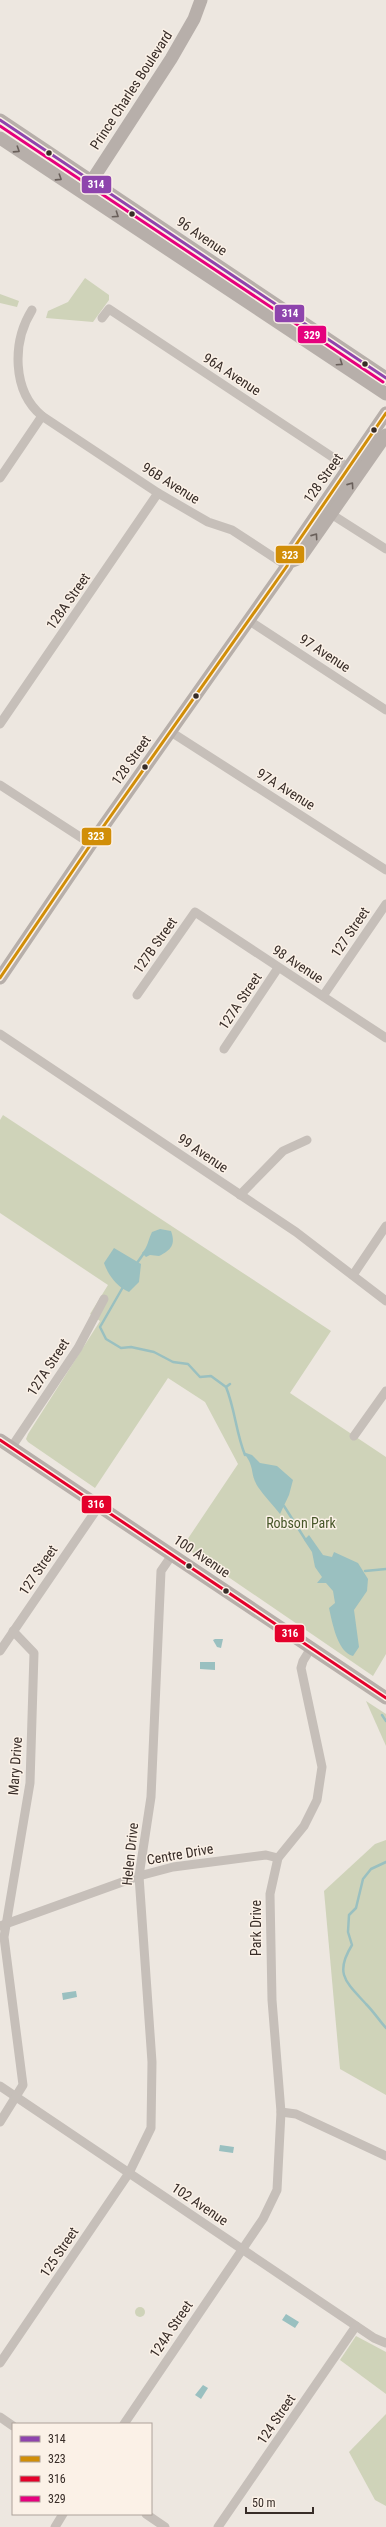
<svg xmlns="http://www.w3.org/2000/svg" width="386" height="2527" font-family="'Roboto Condensed',sans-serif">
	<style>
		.green { fill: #cfd3b9 }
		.water { fill: #9ac0c0 }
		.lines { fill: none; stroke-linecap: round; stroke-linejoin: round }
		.stream { stroke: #9ac0c0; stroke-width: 2.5 }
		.street { stroke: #c6bfb9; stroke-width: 9 }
		.secondary { stroke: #b7afaa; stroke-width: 13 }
		.bus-1-casing { stroke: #fbf1e7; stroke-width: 6 }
		.bus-2-casing { stroke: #fbf1e7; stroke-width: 6 }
		.bus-3-casing { stroke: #fbf1e7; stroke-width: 6 }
		.bus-4-casing { stroke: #fbf1e7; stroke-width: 6 }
		.bus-1 { stroke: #8e44ad; stroke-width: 3 }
		.bus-2 { stroke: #d18e08; stroke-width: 3 }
		.bus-3 { stroke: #e4002b; stroke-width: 3 }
		.bus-4 { stroke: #e5007d; stroke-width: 3 }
		.oneway { stroke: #6a605b }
		.bus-dot { fill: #372c27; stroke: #fbf1e7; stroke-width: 1.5 }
		.labels { text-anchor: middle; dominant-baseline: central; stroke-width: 3; stroke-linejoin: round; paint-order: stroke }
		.street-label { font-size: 14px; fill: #372c27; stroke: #fbf1e7 }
		.park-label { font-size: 14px; fill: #475729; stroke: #fbf1e7 }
		.line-badge { stroke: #fbf1e7; stroke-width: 1.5 }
		.badge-label { font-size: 11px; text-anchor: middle; font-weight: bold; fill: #fff }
	</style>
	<rect width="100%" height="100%" fill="#ede7e0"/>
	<g class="green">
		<path d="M85,278L109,295V300L93,322L46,318L48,311L68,302Z"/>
		<path d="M0,294L19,301L17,307L0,303Z"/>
		<path d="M3,1115L331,1331L290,1393L386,1457V1654L373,1676L183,1546L238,1464L205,1402L168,1378L95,1488L28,1442L26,1439L28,1434L100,1321L90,1314L108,1285L0,1213V1120Z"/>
		<path d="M366,1701L386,1714V1746Z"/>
		<path d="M386,1840V2095L340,2069L324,1891L375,1844Z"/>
		<circle cx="140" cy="2312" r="5"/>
		<path d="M356,2336L386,2352V2394L340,2360Z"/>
		<path d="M386,2414V2506L375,2500L349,2452Z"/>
	</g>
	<g class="water">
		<path d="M160,1229L171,1231C176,1245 171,1250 159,1256L150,1255L146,1257L142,1253C148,1247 148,1240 152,1232Z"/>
		<path d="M114,1248L141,1264L139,1282L129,1292C117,1287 108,1275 104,1263Z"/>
		<path d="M243,1452L252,1455L260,1463L277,1466L293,1480L289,1495L280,1514C273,1505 264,1496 258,1487C249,1472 256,1468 243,1452Z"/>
		<path d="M309,1535L323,1555L332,1557L334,1552L358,1563L368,1579L367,1591L354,1610L359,1647L353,1656C337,1652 332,1621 329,1608L335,1603L333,1591L326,1583H317L322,1577L315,1567L312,1552L304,1540Z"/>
		<path d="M215,1639H223L221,1648L217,1647L213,1640Z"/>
		<path d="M200,1662H215V1670L200,1669Z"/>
		<path d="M76,1991L77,1997L63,2000L62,1993Z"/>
		<path d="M220,2145L234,2147L233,2153L219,2151Z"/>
		<path d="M286,2314L299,2322L295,2328L282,2320Z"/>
		<path d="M203,2385L208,2388L201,2399L195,2395Z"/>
	</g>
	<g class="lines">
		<g class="stream">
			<path d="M137,1263L144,1253"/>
			<path d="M123,1287L100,1327L106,1339L121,1348L131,1347L154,1352L173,1362L188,1364L200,1377L211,1376L226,1387L230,1384"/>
			<path d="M226,1387C235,1409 236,1433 245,1455"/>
			<path d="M284,1506L305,1539"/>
			<path d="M365,1571L386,1569"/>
			<path d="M382,1715L386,1721"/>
			<path d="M386,1862L371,1869L363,1879L356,1908L349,1915L348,1932L352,1945C334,1974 346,1982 366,2004C373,2011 379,2020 386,2028"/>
		</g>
		<g class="street">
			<path d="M102,318L109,309L349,468"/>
			<path d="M42,416L158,493L208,522L232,530L287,566"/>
			<path d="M0,478L42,416C12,391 12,342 32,310"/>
			<path d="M331,514L386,549"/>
			<path d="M248,620L386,710"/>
			<path d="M0,724L158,493"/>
			<path d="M171,732L386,870"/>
			<path d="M0,785L91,844"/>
			<path d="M137,995L195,912L386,1038"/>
			<path d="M323,996L386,904"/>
			<path d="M0,1034L296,1232L386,1301"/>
			<path d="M224,1049L278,968"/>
			<path d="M240,1195L283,1151L307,1140"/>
			<path d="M353,1275L386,1226"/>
			<path d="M354,1436L386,1391"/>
			<path d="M11,1448L78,1348L104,1299"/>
			<path d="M311,1648L303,1661L301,1668L322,1767L317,1800L304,1826L278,1858L270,1894L272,2000L281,2112L296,2114L386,2156"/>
			<path d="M0,1651L99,1506"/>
			<path d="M0,1926L139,1876L173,1867L266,1855L278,1858"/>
			<path d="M0,2086L374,2338L386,2343"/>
			<path d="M0,2122L23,2085L4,1937L30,1783L34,1653L13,1631"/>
			<path d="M0,2363L129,2173L151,2128L152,2062L139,1876L151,1797L161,1571L172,1555"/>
			<path d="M0,2417L13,2426"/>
			<path d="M124,2424L263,2219L277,2190L281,2112"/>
			<path d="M146,2514L165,2527"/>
			<path d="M55,2527L63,2514"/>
			<path d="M218,2527L356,2326"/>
		</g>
		<g class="secondary">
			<path d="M0,120L386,378"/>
			<path d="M0,138L386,394"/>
			<path d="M87,188L171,59L194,19L201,0"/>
			<path d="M290,562L300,558L386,435"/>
			<path d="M0,978L91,844L287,566L291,552L386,413"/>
			<path d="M0,1440L386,1698"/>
		</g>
		<g class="bus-1-casing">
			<path id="bus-1" d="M0,120L386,378"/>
		</g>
		<g class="bus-2-casing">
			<path id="bus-2" d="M0,978L91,844L287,566L291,552L386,413"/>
		</g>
		<g class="bus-3-casing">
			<path id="bus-3" d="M0,1440L386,1698"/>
		</g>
		<g class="bus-4-casing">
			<path id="bus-4" d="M0,126L383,382"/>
		</g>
		<use href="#bus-1" class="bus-1"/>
		<use href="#bus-2" class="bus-2"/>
		<use href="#bus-3" class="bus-3"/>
		<use href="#bus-4" class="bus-4"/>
	</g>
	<defs><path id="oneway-chevron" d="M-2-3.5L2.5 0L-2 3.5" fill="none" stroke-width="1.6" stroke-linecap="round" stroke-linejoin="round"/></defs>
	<g class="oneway">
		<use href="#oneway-chevron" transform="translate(17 150) rotate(33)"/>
		<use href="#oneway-chevron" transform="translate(59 178) rotate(33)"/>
		<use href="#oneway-chevron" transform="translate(116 215) rotate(34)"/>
		<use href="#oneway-chevron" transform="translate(340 363) rotate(34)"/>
		<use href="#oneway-chevron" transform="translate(351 485) rotate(-55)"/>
		<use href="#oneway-chevron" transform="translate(315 536) rotate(-55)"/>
	</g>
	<g class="bus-dot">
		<circle cx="49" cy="153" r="3.5"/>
		<circle cx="132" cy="214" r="3.5"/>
		<circle cx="365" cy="364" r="3.5"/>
		<circle cx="374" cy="430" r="3.5"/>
		<circle cx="196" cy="696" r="3.5"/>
		<circle cx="145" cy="767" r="3.5"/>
		<circle cx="189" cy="1566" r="3.5"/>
		<circle cx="226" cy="1591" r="3.5"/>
	</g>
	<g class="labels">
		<g class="street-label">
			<text transform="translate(131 90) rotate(-57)">Prince Charles Boulevard</text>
			<text transform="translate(202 236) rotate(34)">96 Avenue</text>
			<text transform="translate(232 374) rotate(33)">96A Avenue</text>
			<text transform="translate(323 478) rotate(-55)">128 Street</text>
			<text transform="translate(171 483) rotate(32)">96B Avenue</text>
			<text transform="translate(68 601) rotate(-55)">128A Street</text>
			<text transform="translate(325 653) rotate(33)">97 Avenue</text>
			<text transform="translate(131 760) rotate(-55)">128 Street</text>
			<text transform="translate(286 789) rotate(32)">97A Avenue</text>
			<text transform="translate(350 932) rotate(-56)">127 Street</text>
			<text transform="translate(155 945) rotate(-55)">127B Street</text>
			<text transform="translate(298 964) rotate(33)">98 Avenue</text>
			<text transform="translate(240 1001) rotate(-56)">127A Street</text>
			<text transform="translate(203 1153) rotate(34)">99 Avenue</text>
			<text transform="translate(48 1367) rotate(-57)">127A Street</text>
			<text transform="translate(202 1556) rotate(34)">100 Avenue</text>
			<text transform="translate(38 1570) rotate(-56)">127 Street</text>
			<text transform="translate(15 1766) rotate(-86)">Mary Drive</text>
			<text transform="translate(130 1854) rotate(-84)">Helen Drive</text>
			<text transform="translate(180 1854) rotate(-10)">Centre Drive</text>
			<text transform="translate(256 1928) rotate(-90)">Park Drive</text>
			<text transform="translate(200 2204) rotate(34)">102 Avenue</text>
			<text transform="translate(59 2252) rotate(-56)">125 Street</text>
			<text transform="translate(171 2329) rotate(-56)">124A Street</text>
			<text transform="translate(276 2419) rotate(-56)">124 Street</text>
		</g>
		<g class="park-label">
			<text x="301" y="1523">Robson Park</text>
		</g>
	</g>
	<g class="line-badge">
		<rect x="81" y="175" width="31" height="19" rx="4" fill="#8e44ad"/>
		<rect x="274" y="304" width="31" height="19" rx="4" fill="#8e44ad"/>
		<rect x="297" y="325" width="30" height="19" rx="4" fill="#e5007d"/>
		<rect x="275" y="545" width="30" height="19" rx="4" fill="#d18e08"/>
		<rect x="81" y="827" width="31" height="19" rx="4" fill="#d18e08"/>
		<rect x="81" y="1495" width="31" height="19" rx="4" fill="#e4002b"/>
		<rect x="274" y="1624" width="31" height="19" rx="4" fill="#e4002b"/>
	</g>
	<g class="badge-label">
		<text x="96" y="188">314</text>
		<text x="290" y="317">314</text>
		<text x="312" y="339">329</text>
		<text x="290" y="559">323</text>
		<text x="96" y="840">323</text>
		<text x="96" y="1508">316</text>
		<text x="290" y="1637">316</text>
	</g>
	<rect x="12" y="2423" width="140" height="92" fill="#fbf1e7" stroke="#ada29a"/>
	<rect x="20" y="2436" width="20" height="6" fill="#8e44ad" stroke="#ada29a"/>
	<text x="48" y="2443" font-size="12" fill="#372c27">314</text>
	<rect x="20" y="2456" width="20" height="6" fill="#d18e08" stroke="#ada29a"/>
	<text x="48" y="2463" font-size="12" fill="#372c27">323</text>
	<rect x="20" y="2476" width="20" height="6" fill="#e4002b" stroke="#ada29a"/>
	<text x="48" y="2483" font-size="12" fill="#372c27">316</text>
	<rect x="20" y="2496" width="20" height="6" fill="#e5007d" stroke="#ada29a"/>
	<text x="48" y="2503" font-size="12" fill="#372c27">329</text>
	<path d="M246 2507v6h67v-6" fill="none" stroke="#372c27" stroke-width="2"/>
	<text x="252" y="2507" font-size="12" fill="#372c27" stroke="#fbf1e7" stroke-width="3" paint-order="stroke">50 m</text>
</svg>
